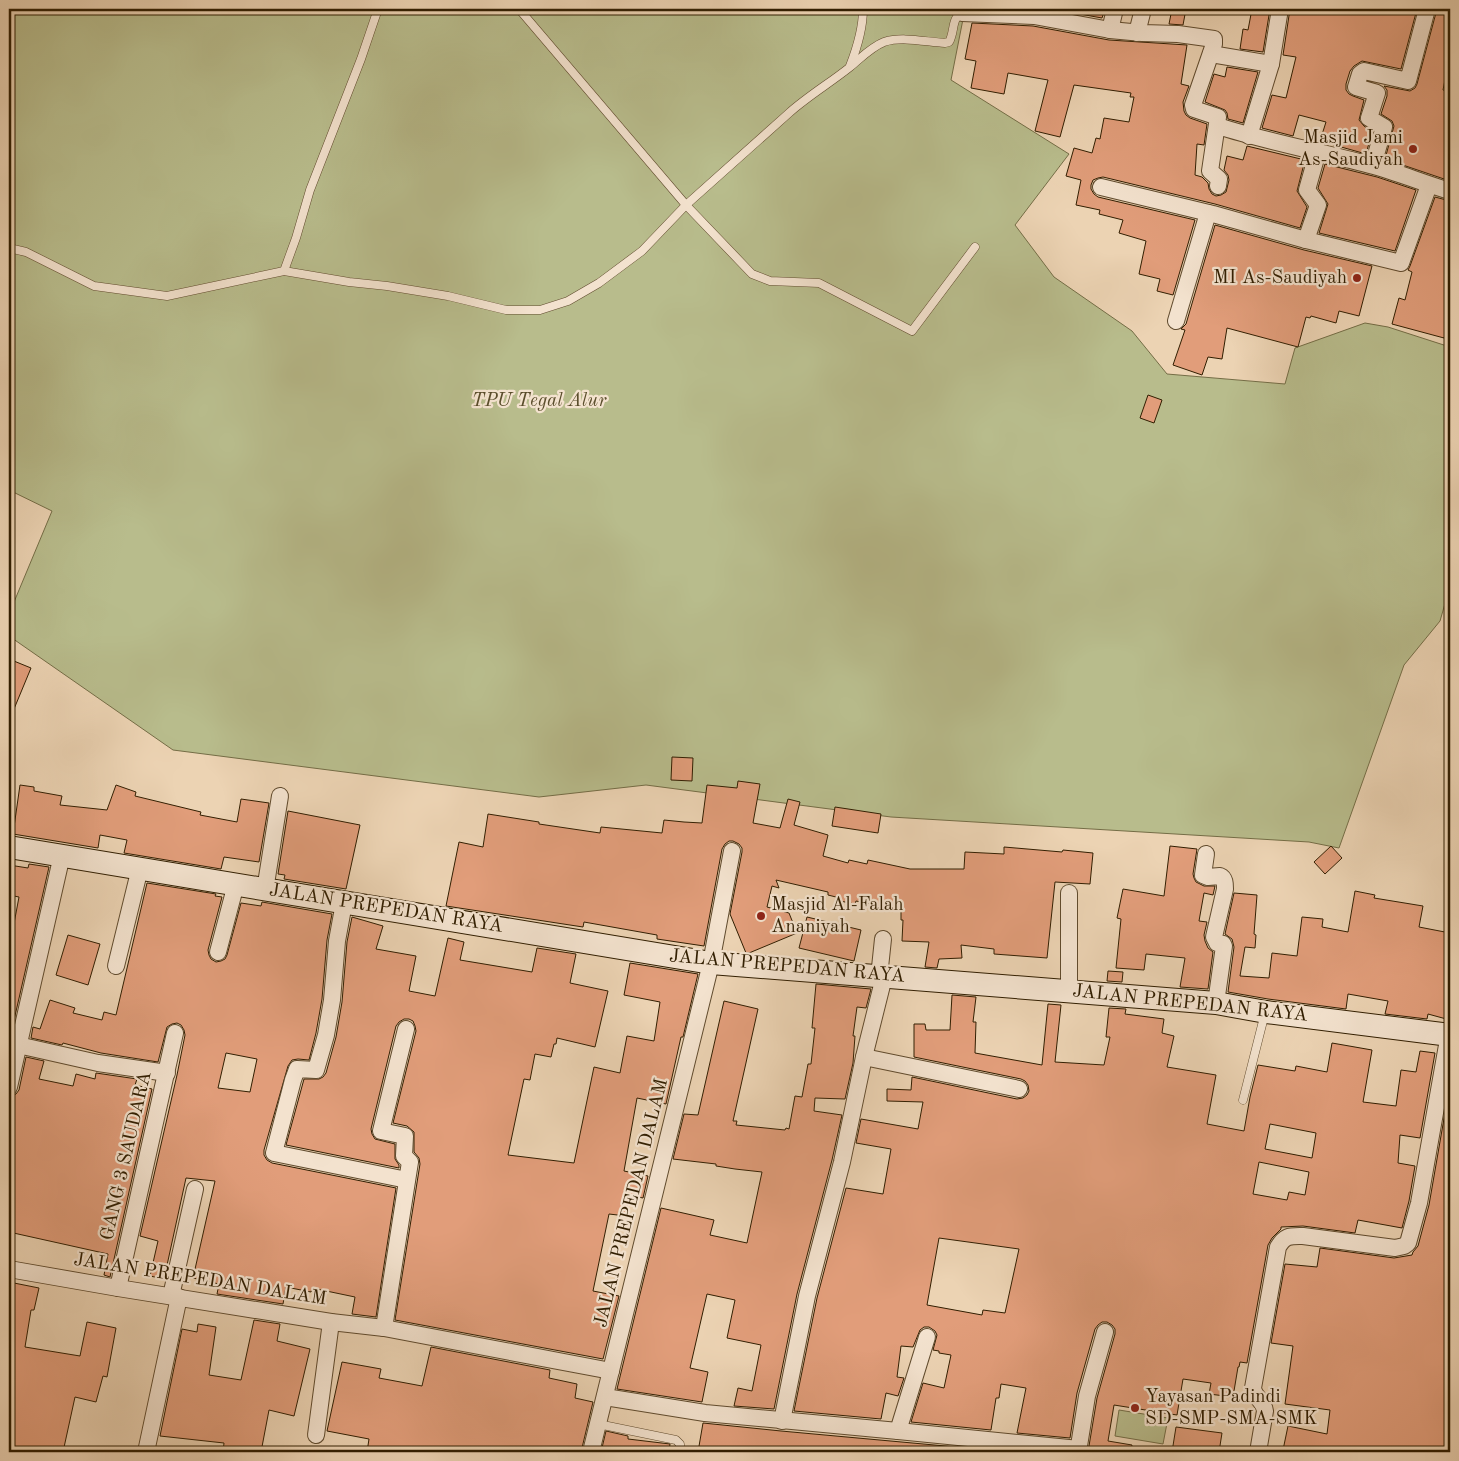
<svg xmlns="http://www.w3.org/2000/svg" width="1459" height="1461" font-family="'Old Standard TT',serif">
	<style>
		.green { fill: #b8bc8c; stroke: #746d46 }
		.building { fill: #e19d7a; stroke: #311e01; fill-rule: evenodd }
		.lines { fill: none; stroke-linecap: round; stroke-linejoin: round }
		.lane-casing { stroke: #604b2e; stroke-width: 9 }
		.street-casing { stroke: #604b2e; stroke-width: 18 }
		.secondary-casing { stroke: #311e01; stroke-width: 24 }
		.lane { stroke: #f3e2ce; stroke-width: 8 }
		.street { stroke: #f3e2ce; stroke-width: 16 }
		.secondary { stroke: #f3e2ce; stroke-width: 22 }
		.poi-dot { fill: #8f2418; stroke: #f3e2ce; stroke-width: 2 }
		.labels { text-anchor: middle; dominant-baseline: central; stroke-width: 4.5; stroke-linejoin: round; paint-order: stroke }
		.poi-label { font-size: 19px; fill: #311e01; stroke: #f3e2ce; text-anchor: end }
		.park-label { font-size: 19px; font-style: italic; fill: #5a4d2b; stroke: #f3e2ce }
		.street-label { font-size: 19px; fill: #311e01; stroke: #f3e2ce }
	</style>
	<rect width="100%" height="100%" fill="#ecd3b3"/>
	<filter id="stains"><feTurbulence type="fractalNoise" baseFrequency=".004" numOctaves="4"/><feColorMatrix values="0 0 0 0 .2 0 0 0 0 .09 0 0 0 0 .02 0 0 0 .5 -.17"/></filter>
	<radialGradient id="worn" r=".72"><stop offset=".6" stop-color="#630" stop-opacity="0"/><stop offset="1" stop-color="#630" stop-opacity=".3"/></radialGradient>
	<g class="green">
		<path d="M9,9H965L951,80L1069,154L1015,225L1054,277L1132,331L1167,374L1285,384L1295,348L1365,323L1388,327L1450,347V586L1440,621L1404,665L1339,848L1309,842L891,817L646,785L539,797L173,750L9,636V614L52,511L9,490Z"/>
		<path d="M1119,1410L1168,1418L1163,1444L1115,1436Z"/>
	</g>
	<g class="building">
		<path d="M1052,9H1105L1102,18Z"/>
		<path d="M1172,9H1186L1183,25L1169,24Z"/>
		<path d="M1252,9H1270L1263,52L1240,49L1243,29L1248,30Z"/>
		<path d="M1290,9H1417L1401,69L1362,61L1354,66L1350,71L1346,84V90L1349,94L1353,96L1364,100L1359,120L1364,126L1372,132L1366,154L1320,141L1326,122L1299,115L1293,136L1262,128L1272,95L1286,98L1296,57L1283,55Z"/>
		<path d="M1437,9L1450,11V23L1447,33L1450,34V64H1448L1443,90L1446,91L1445,93L1450,94V181L1385,159L1394,126L1392,121L1381,114L1387,96V90L1384,86L1410,91L1415,88L1417,84Z"/>
		<path d="M972,23L1033,26L1109,40L1187,45L1181,84L1189,86L1183,102L1184,111L1186,115L1190,118L1207,124L1204,145L1197,144L1195,175L1202,177L1208,183L1209,189L1212,194L1216,196L1221,195L1226,192L1229,180L1228,175L1224,170L1227,156L1243,160L1247,146L1305,160L1297,191L1307,207L1300,228L1215,204L1103,177L1098,178L1093,180L1091,185V189L1094,194L1098,197L1195,220L1173,295L1157,291L1160,279L1139,274L1146,241L1119,233L1123,220L1099,214L1100,210L1076,205L1081,180L1066,176L1074,148L1092,153L1096,138L1100,139L1104,118L1129,122L1134,97H1130L1131,93L1074,85L1060,137L1035,131L1048,80L1008,73L1004,94L971,88L976,61L965,59Z"/>
		<path d="M1227,67L1258,72L1243,123L1228,119L1227,113L1225,110L1205,102L1214,74L1225,77Z"/>
		<path d="M1325,164L1377,177L1416,190L1395,251L1319,233L1328,204L1318,188Z"/>
		<path d="M1435,197L1450,201V338L1444,337V338L1392,324L1399,298L1405,300L1412,272L1408,270L1410,266Z"/>
		<path d="M1215,225L1304,250L1372,266L1359,316L1339,311L1336,323L1311,316L1310,318L1306,317L1298,347L1227,328L1222,359L1208,357L1202,375L1173,365L1185,330L1181,329L1186,324Z"/>
		<path d="M1148,395L1162,400L1154,423L1140,418Z"/>
		<path d="M9,659L31,668L9,721Z"/>
		<path d="M672,757L693,758L692,781L671,780Z"/>
		<path d="M738,781L760,784L753,823L780,828L788,799L800,802L794,825L828,835L823,856L848,863L849,860L867,864L868,860L910,869H964L965,852L1004,854V847L1062,852L1063,850L1093,853L1090,884L1055,882L1047,958L994,954V949L961,945L962,958L939,959L937,968L925,967L929,942L902,941L903,920H901V910L856,901L855,904L840,901V898L828,895V892L776,880L779,888L772,886L767,907L789,913L797,933L749,953H746L730,914L742,852V848L739,844L733,841H729L725,844L722,849L704,946L657,939V935L584,922L583,927L446,906L459,842L483,847L488,814L539,822V824L600,833L601,827L662,833L664,820L684,822L702,823L707,785L737,788Z"/>
		<path d="M20,785L34,787V791L62,796L60,805L107,810L116,785L136,792L135,796L201,812L200,815L237,822L241,799L269,803L259,862L224,857L221,869L124,853L127,840L100,835L98,848L13,834Z"/>
		<path d="M835,807L881,814L878,833L832,826Z"/>
		<path d="M288,811L360,825L346,889L284,879L285,875L278,874Z"/>
		<path d="M1170,846L1197,849L1193,874L1194,878L1196,882L1204,886H1215L1213,895L1204,893L1199,921L1207,922L1204,935L1205,941L1208,948L1213,952L1208,989L1180,987L1185,958L1146,954L1144,970L1116,968L1121,919L1117,918L1123,889L1164,896Z"/>
		<path d="M1331,846L1342,858L1325,874L1314,862Z"/>
		<path d="M29,864L49,867L9,1042V950L19,897L9,895V865L28,868Z"/>
		<path d="M147,883L216,894L215,896L222,897L208,950L209,955L211,959L216,962L221,961L225,959L227,955L241,903L261,906L262,902L332,914L327,940L322,999L316,1033L309,1060L298,1059L292,1060L288,1066L264,1150V1155L267,1160L272,1163L396,1188L376,1317L352,1314L355,1297L312,1288L311,1292L286,1287L283,1304L217,1294L219,1284L193,1278L215,1181L186,1178L164,1279L150,1276L158,1241L140,1236L177,1075L185,1035L184,1030L181,1025L177,1023L172,1024L167,1027L158,1062L101,1053L63,1043L62,1045L31,1038L33,1027L40,1029L50,1000L75,1008L73,1013L102,1020L104,1012L116,1015ZM226,1053L257,1059L250,1092L218,1088Z"/>
		<path d="M1355,891L1375,895L1374,898L1423,906L1419,927L1450,933V1020L1428,1014L1427,1019L1385,1014L1388,1001L1348,994L1346,1009L1268,999L1228,992L1234,947L1232,939L1225,934L1234,893L1257,895L1254,934L1256,935L1255,948L1245,947L1240,976L1269,978L1272,953L1297,956L1302,917L1323,919L1322,927L1348,932Z"/>
		<path d="M352,917L383,926L376,949L416,956L409,991L435,996L448,938L464,942L460,960L532,972L537,948L576,954L570,983L608,991L595,1047L557,1038L556,1044H554L551,1057L535,1054L530,1080L524,1079L508,1155L574,1163L594,1067L620,1073L627,1036L654,1041L660,1002L624,995L630,963L698,974L683,1037H681L666,1104L637,1098L624,1171L648,1176L643,1198L628,1195L626,1216L609,1214L593,1291L619,1296L603,1359L395,1320L420,1164L419,1158L414,1152V1132L407,1126L393,1123L416,1031L415,1026L413,1021L409,1019H404L399,1022L396,1026L371,1129L372,1134L375,1139L395,1144V1159L399,1165V1168L286,1145L304,1079H319L323,1077L326,1073L336,1037L342,1002L347,942Z"/>
		<path d="M807,917L861,930L854,961L799,948Z"/>
		<path d="M68,935L100,944L88,985L56,975Z"/>
		<path d="M1108,971L1123,972L1122,982L1107,981Z"/>
		<path d="M816,984L871,989L866,1008L857,1007L853,1036H855L853,1063L845,1099L815,1098L814,1111L842,1115L832,1160L797,1294L774,1409L734,1406L738,1388L752,1391L761,1345L727,1338L735,1300L707,1294L690,1368L708,1372L702,1402L617,1389L661,1208L714,1220L710,1235L747,1243L762,1172L735,1169L716,1166V1164L673,1159L684,1114L698,1115L724,1001L758,1009L733,1121H737L736,1125L785,1130L786,1128L789,1129L795,1096L802,1097L808,1064H811L815,1028H812Z"/>
		<path d="M952,995L976,997L973,1022H976L975,1053L1042,1065L1048,1004L1061,1005L1055,1062L1104,1065L1110,1037H1106L1109,1008L1126,1009L1125,1014L1164,1019L1162,1033L1174,1036L1167,1067L1216,1075L1207,1124L1244,1131L1250,1097L1258,1065L1295,1071L1296,1066L1327,1072L1332,1043L1372,1050L1363,1102L1396,1106L1401,1070L1416,1072L1420,1051L1435,1053L1420,1138L1400,1135L1398,1163L1415,1166L1409,1201L1402,1228L1358,1220L1355,1233L1303,1226L1281,1227V1229L1272,1238L1268,1245L1247,1363L1240,1362L1239,1367H1238L1233,1397L1209,1394L1211,1383L1183,1379L1177,1415L1114,1405L1108,1441L1132,1445L1131,1452H1088L1097,1398L1115,1334V1329L1112,1325L1107,1322H1102L1098,1325L1095,1329L1077,1393L1070,1438L1017,1433L1026,1388L1001,1384L999,1398H996L991,1430L911,1422L923,1383L944,1388L951,1355L939,1353V1351L933,1350L937,1335L935,1331L929,1327H924L920,1330L913,1347L901,1346L897,1377L904,1378L898,1396L886,1393L881,1419L794,1411L817,1298L846,1188L883,1194L891,1149L856,1143L861,1119L918,1129L923,1102L887,1101V1089L911,1090L912,1077L1017,1099L1023,1098L1027,1095L1029,1091L1028,1085L1025,1081L1021,1079L914,1057V1024H925L926,1030H950ZM1270,1124L1316,1133L1312,1158L1265,1149ZM1259,1162L1309,1172L1305,1195L1289,1192L1287,1200L1253,1194ZM939,1238L1019,1249L1005,1313L983,1310L982,1315L927,1305Z"/>
		<path d="M26,1057L44,1061L39,1079L73,1086L76,1074L95,1079L96,1073L137,1079L135,1085L152,1089L110,1277L104,1275L108,1254L9,1232V1097L16,1094L19,1090Z"/>
		<path d="M1450,1084V1452H1297L1283,1450L1288,1426L1327,1434L1330,1410L1285,1404L1293,1346L1271,1343L1285,1264L1317,1267L1320,1248L1394,1258L1412,1255L1413,1252L1418,1246L1429,1205Z"/>
		<path d="M9,1282L39,1288L34,1310H31L25,1347L80,1356L87,1322L116,1328L107,1377L103,1376L96,1402L75,1397L63,1452H9Z"/>
		<path d="M254,1320L280,1324L277,1341L310,1349L294,1416L269,1410L261,1452H223L224,1443L160,1436L182,1329L197,1332L198,1324L216,1327L209,1375L241,1380Z"/>
		<path d="M431,1347L550,1370L549,1378L577,1384L575,1398L593,1402L581,1452H367L369,1439L327,1431L342,1362L381,1369L379,1378L422,1386Z"/>
		<path d="M703,1423L781,1431L989,1450L988,1452H698Z"/>
		<path d="M1176,1427L1222,1433L1219,1452H1172Z"/>
		<path d="M606,1431L628,1436V1439L670,1444L669,1452H601Z"/>
	</g>
	<g class="lines">
		<g class="lane-casing">
			<g id="lane">
				<path d="M519,9L686,205L752,274L770,281L819,283L912,331L975,247"/>
				<path d="M850,66C857,48 863,28 863,9"/>
				<path d="M9,248L26,252L94,286L167,296L284,271L296,238L310,190L361,59L378,9"/>
				<path d="M284,271L349,282L387,286L448,296L506,310H540L568,301L599,283L642,251L686,205L789,113C808,96 830,83 850,67C861,58 871,47 884,42C903,36 926,42 945,43L949,42C955,32 951,18 962,13"/>
				<path d="M1243,1100L1265,1013"/>
				<path d="M598,1424L676,1440L680,1444V1452"/>
			</g>
		</g>
		<g class="street-casing">
			<g id="street">
				<path d="M962,13L1034,16L1110,30L1142,33L1178,34L1214,39V44L1193,105L1194,109L1218,117L1210,171L1219,179L1218,186"/>
				<path d="M1110,30L1115,9"/>
				<path d="M1137,33L1143,9"/>
				<path d="M1211,54L1271,64"/>
				<path d="M1218,126C1267,142 1319,151 1370,165C1397,172 1423,183 1450,191"/>
				<path d="M1249,136L1271,64L1280,9"/>
				<path d="M1373,165L1384,127L1369,118L1377,93L1356,87L1360,74L1364,71L1408,81L1427,9"/>
				<path d="M1101,187L1213,214L1306,240L1318,205L1307,190L1318,151"/>
				<path d="M1306,240L1401,263L1429,185"/>
				<path d="M1176,321L1208,213"/>
				<path d="M1206,854L1203,875L1208,877L1220,876C1225,878 1225,884 1225,889L1214,937L1217,943L1223,944L1224,946L1216,1003"/>
				<path d="M265,890L280,796"/>
				<path d="M1069,893V991"/>
				<path d="M344,903L337,941L332,1000L326,1035L316,1070L297,1069L293,1080L274,1153L407,1180"/>
				<path d="M218,952L236,884"/>
				<path d="M116,966L140,868"/>
				<path d="M879,977L883,939"/>
				<path d="M18,1045L98,1063L167,1073"/>
				<path d="M864,1057L1019,1089"/>
				<path d="M9,1087L62,855"/>
				<path d="M9,1269L118,1288L331,1322L384,1328L611,1371"/>
				<path d="M118,1288L175,1033"/>
				<path d="M171,1296L195,1189"/>
				<path d="M384,1328L410,1162L404,1156L405,1136L381,1131L406,1029"/>
				<path d="M605,1397L705,1413L898,1431L1079,1449"/>
				<path d="M782,1421L807,1296L842,1162L864,1057L884,977"/>
				<path d="M898,1431L927,1337"/>
				<path d="M316,1435L331,1322"/>
				<path d="M146,1452L179,1297"/>
				<path d="M591,1452L711,963L732,851"/>
				<path d="M1078,1452L1087,1396L1105,1332"/>
				<path d="M1258,1452L1265,1411C1264,1401 1254,1397 1253,1388L1278,1247C1285,1235 1290,1236 1303,1236L1395,1248L1404,1246L1408,1243L1419,1203L1449,1034"/>
			</g>
		</g>
		<g class="secondary-casing">
			<path id="secondary" d="M9,847L711,963L1216,1003L1266,1012L1450,1035"/>
		</g>
		<use href="#lane" class="lane"/>
		<use href="#street" class="street"/>
		<use href="#secondary" class="secondary"/>
	</g>
	<g class="poi-dot">
		<circle cx="1413" cy="149" r="5"/>
		<circle cx="1357" cy="278" r="5"/>
		<circle cx="761" cy="916" r="5"/>
		<circle cx="1135" cy="1408" r="5"/>
	</g>
	<g class="labels">
		<g class="poi-label">
			<text x="1403" y="138">Masjid Jami<tspan x="1403" dy="22">As-Saudiyah</tspan></text>
			<text x="1347" y="278">MI As-Saudiyah</text>
			<text x="771" y="905" text-anchor="start">Masjid Al-Falah<tspan x="771" dy="22">Ananiyah</tspan></text>
			<text x="1145" y="1397" text-anchor="start">Yayasan Padindi<tspan x="1145" dy="22">SD-SMP-SMA-SMK</tspan></text>
		</g>
		<g class="park-label">
			<text x="539" y="401">TPU Tegal Alur</text>
		</g>
		<g class="street-label">
			<text transform="translate(386 909) rotate(9)">JALAN PREPEDAN RAYA</text>
			<text transform="translate(787 967) rotate(5)">JALAN PREPEDAN RAYA</text>
			<text transform="translate(1190 1004) rotate(6)">JALAN PREPEDAN RAYA</text>
			<text transform="translate(127 1156) rotate(-77)">GANG 3 SAUDARA</text>
			<text transform="translate(632 1203) rotate(-76)">JALAN PREPEDAN DALAM</text>
			<text transform="translate(200 1280) rotate(9)">JALAN PREPEDAN DALAM</text>
		</g>
	</g>
	<rect width="1459" height="1461" fill="none" stroke="#ecd3b3" stroke-width="30"/>
	<rect x="10" y="10" width="1439" height="1441" fill="none" stroke="#311e01" stroke-width="2.5"/>
	<rect x="15" y="15" width="1429" height="1431" fill="none" stroke="#311e01"/>
	<rect width="100%" height="100%" filter="url(#stains)"/>
	<rect width="100%" height="100%" fill="url(#worn)"/>
</svg>
